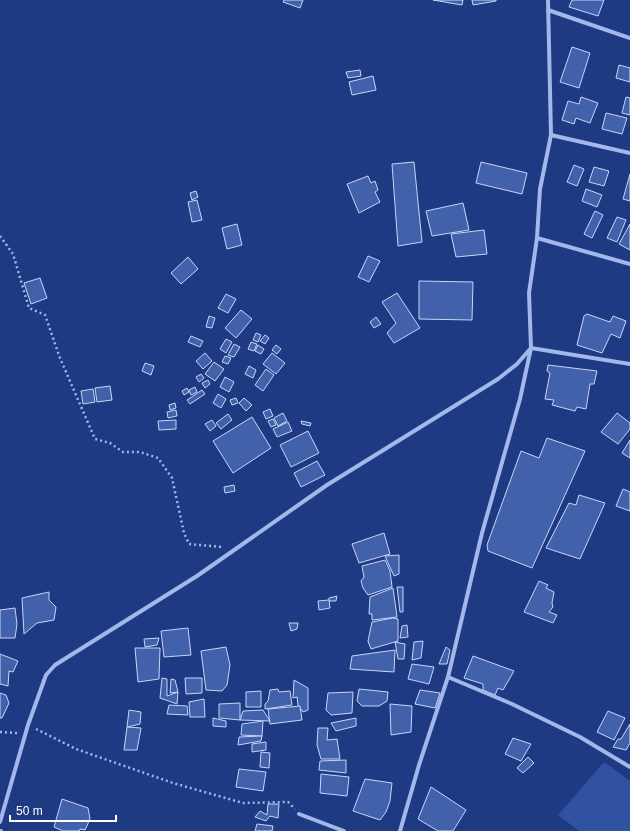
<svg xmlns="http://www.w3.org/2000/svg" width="630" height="831" font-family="Helvetica,sans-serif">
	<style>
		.green { fill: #3151a1 }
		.building { fill: #4161aa; stroke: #c8d6f7 }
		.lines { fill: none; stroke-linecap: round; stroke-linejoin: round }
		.path { stroke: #a3b8ea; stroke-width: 2.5; stroke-dasharray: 2 3; stroke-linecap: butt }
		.minor { stroke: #a3b8ea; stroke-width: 4 }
	</style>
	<rect width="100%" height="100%" fill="#1d3a83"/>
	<path class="green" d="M604,762L630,781V831H579L558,815Z"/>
	<g class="building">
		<path d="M284,0H303L300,8L283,2Z"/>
		<path d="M433,0H463L462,5Z"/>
		<path d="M472,0H496V1L473,5Z"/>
		<path d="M572,0H604L598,16L569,7Z"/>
		<path d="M572,47L590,53L579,88L560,82Z"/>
		<path d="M619,65L630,68V82L616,78Z"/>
		<path d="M360,70L361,76L348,78L346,72Z"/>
		<path d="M373,76L376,90L352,95L349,82Z"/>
		<path d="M581,97L598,103L590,123L576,118L574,124L562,120L568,101L579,104Z"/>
		<path d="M626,97L630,98V115L622,113Z"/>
		<path d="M606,113L627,118L622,134L602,129Z"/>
		<path d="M414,162L422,242L398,246L392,164Z"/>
		<path d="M481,162L527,173L522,194L476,183Z"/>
		<path d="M574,165L584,169L577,186L567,182Z"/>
		<path d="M594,167L609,171L604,186L589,182Z"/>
		<path d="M630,174V201L623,199Z"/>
		<path d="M368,176L371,183L375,181L378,190L375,192L380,202L359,213L347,184Z"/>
		<path d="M586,189L602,195L597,207L582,201Z"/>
		<path d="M196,191L198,197L192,200L190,193Z"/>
		<path d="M197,200L202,220L192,222L188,202Z"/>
		<path d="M463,203L469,230L432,236L426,211Z"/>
		<path d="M595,211L603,215L592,238L584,234Z"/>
		<path d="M617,217L626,220L617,242L607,238Z"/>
		<path d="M237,224L242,245L227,249L222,228Z"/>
		<path d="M630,224V250L619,244Z"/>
		<path d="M484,230L487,254L456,257L451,234Z"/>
		<path d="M368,256L380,261L369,282L358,277Z"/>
		<path d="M188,257L198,269L181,284L171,273Z"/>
		<path d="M40,278L47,298L31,304L24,283Z"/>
		<path d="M419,281L473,282L472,320L419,319Z"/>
		<path d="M397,293L420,328L394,343L387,333L396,323L382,302Z"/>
		<path d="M226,294L236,299L228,313L218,308Z"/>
		<path d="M241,310L252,319L236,338L225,328Z"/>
		<path d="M587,314L610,322L613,316L626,321L620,338L611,334L602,353L577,345L584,316Z"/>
		<path d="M209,316L215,318L212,328L206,327Z"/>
		<path d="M376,317L381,324L374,328L370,322Z"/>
		<path d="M256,333L261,335L258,342L253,340Z"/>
		<path d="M265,335L269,338L265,344L260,341Z"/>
		<path d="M191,336L203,341L200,347L188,342Z"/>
		<path d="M226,339L232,342L226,353L220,349Z"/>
		<path d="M251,342L257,344L254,351L248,349Z"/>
		<path d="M234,344L240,347L234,357L228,355Z"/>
		<path d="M258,345L264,349L261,354L255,351Z"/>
		<path d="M276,345L281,349L277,354L272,350Z"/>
		<path d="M205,353L212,361L203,369L196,361Z"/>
		<path d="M272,353L285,363L276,374L263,364Z"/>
		<path d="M225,356L231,358L228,364L222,362Z"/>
		<path d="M214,362L224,369L215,381L205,374Z"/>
		<path d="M145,363L154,366L151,375L142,371Z"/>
		<path d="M548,365L597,371L594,384H590L586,409L577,407L575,411L552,405L554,400L545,399L550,373L547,371Z"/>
		<path d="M249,366L256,370L253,378L245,374Z"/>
		<path d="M266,369L274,375L263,391L255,385Z"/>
		<path d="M201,374L204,378L199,382L196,377Z"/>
		<path d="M225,377L234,382L229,392L220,387Z"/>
		<path d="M208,380L210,384L205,388L202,383Z"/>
		<path d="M110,386L112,400L97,402L95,388Z"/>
		<path d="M195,387L197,392L191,395L189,390Z"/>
		<path d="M187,388L189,392L184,395L182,391Z"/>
		<path d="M93,389L95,402L83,404L81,391Z"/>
		<path d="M202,390L205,394L190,404L187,400Z"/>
		<path d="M218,394L226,399L221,408L213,403Z"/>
		<path d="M236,398L238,403L232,405L230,400Z"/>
		<path d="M244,398L252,405L246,411L239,403Z"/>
		<path d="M175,403L176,408L170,410L169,405Z"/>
		<path d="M270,409L273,416L266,419L263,412Z"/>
		<path d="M176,410L177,416L168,418L167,412Z"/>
		<path d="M283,413L287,421L278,426L274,418Z"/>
		<path d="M617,413L630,423V429L618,444L601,432Z"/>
		<path d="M228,414L232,420L221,429L216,423Z"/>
		<path d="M252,417L271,448L233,473L213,441Z"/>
		<path d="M273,419L276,425L271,427L268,421Z"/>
		<path d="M176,420V429L159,430L158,421Z"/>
		<path d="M212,420L216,426L210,431L205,424Z"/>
		<path d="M301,421L311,423L310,426L302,424Z"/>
		<path d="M288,422L292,431L277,437L273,429Z"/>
		<path d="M308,431L319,453L291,467L280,445Z"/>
		<path d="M547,438L585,451L532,568L488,551L487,545L521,451L539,458Z"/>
		<path d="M630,440V458L622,453Z"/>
		<path d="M317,461L325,475L301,487L294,473Z"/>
		<path d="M234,485L235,491L225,493L224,487Z"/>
		<path d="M623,489L630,492V511L616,506Z"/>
		<path d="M579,495L605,503L580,559L546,548L569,503L576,505Z"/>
		<path d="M384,533L390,554L359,563L352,544Z"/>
		<path d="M399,555V574L394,576L385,556Z"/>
		<path d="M385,560L390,571L392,587L368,595L363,588L361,581L364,577L362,566Z"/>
		<path d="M539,581L548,585L546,588L554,592L552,603L553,607L549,612L557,615L553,623L524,612Z"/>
		<path d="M397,587H403V612H400Z"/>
		<path d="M393,588L397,617L372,620V614H369L370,597Z"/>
		<path d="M49,592V600L56,607L54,620L37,623L24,634L22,598Z"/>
		<path d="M337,596L336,601H329V598Z"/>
		<path d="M329,600L330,608L319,610L318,601Z"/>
		<path d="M15,608L17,624L15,638H0V610Z"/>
		<path d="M393,618L398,619V641L371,649L368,641L372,622Z"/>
		<path d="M289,623H298L297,629L291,631Z"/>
		<path d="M407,625L408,637L400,638L402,626Z"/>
		<path d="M188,628L191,655L164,657L161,631Z"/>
		<path d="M159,638L157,645L145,647L144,639Z"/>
		<path d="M423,641L421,658L412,660L414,642Z"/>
		<path d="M395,642L405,644L404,659H398Z"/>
		<path d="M226,647L230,665L227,685L222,691L206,690L201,651Z"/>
		<path d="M446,647L450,650L447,664H439Z"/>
		<path d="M135,648H160L159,679L138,682Z"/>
		<path d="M395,650L394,672L350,669L352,656Z"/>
		<path d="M0,654L18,661L13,672L9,671L8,686L0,684Z"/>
		<path d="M473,656L514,671L503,690L498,688L495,695L483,690V684L464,678Z"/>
		<path d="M412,664L434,667L429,684L408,679Z"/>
		<path d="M162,678L167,679V696L178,692L177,704L160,698Z"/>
		<path d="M185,678H202V693L186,694Z"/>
		<path d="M171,679L175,680L178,692L170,693Z"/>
		<path d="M294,680L308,688V710L303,712L298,705L297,697L293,698Z"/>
		<path d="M278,689L279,692L290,691L292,705L265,709V704L268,701L270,690Z"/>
		<path d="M359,689L388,692L387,701L379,706H362L357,701Z"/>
		<path d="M420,690L440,693L435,708L415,704Z"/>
		<path d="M261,691V707H246V692Z"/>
		<path d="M353,692L352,713L331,715L326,710L328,693Z"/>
		<path d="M0,693L6,695L9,703L2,718H0Z"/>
		<path d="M204,699L205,717H190L189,702Z"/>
		<path d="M240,703V720L219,718V704Z"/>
		<path d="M390,704L412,706L411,732L391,735Z"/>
		<path d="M169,705L187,706L188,715L167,714Z"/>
		<path d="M300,706L302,720L270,724L268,709Z"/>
		<path d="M129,710L141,712L140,724L127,727Z"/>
		<path d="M263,710L270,721L240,720L243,711Z"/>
		<path d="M608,711L625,718L614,740L597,732Z"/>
		<path d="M213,718L226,721V727L213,726Z"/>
		<path d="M356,718V726L336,731L331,723Z"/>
		<path d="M263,721L262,736L241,735L242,724Z"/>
		<path d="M630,724V743L626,750L613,747L618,739H621Z"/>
		<path d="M127,727L141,728L137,750H124Z"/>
		<path d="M318,728H328L327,740L337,739L340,759H321L317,745Z"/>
		<path d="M262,736L261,741L238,745L239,737Z"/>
		<path d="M513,738L531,744L521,761L505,754Z"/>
		<path d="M266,742V750L252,752V744Z"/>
		<path d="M261,752L270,753L269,768L260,767Z"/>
		<path d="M528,757L534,763L523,773L517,768Z"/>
		<path d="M346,760V773L319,770L320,761Z"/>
		<path d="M239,769L266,772L263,791L236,787Z"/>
		<path d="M321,774L349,777L347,796L320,793Z"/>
		<path d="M365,779L392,783L390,801L386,812L380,820L353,811Z"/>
		<path d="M431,787L466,810L453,831H438L418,819Z"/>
		<path d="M62,799L88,808L90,819L85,830L80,829L79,831H63L54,827Z"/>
		<path d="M268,804H279L278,818L270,816L266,821L255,817L260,811L267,815Z"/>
		<path d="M257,824L273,826L272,831H255Z"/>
	</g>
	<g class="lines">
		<g class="path">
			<path d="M0,236L13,254L29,308L45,315L60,358L95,439L110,443L123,452H140L158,458L172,478L184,533L189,544L222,547"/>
			<path d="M36,729L76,749L173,783L243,803L288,802L295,809"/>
			<path d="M0,732L17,733"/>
		</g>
		<g class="minor">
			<path d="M548,10L630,38"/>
			<path d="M551,135L630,153"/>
			<path d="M537,238L630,264"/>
			<path d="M448,677L512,704L580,737L630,767"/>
			<path d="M299,814L344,831"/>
			<path d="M0,822L28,725L46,675L55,665L197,576L327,485L498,379L517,364L531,348L630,364"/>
			<path d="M0,831H1"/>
			<path d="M400,831L419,765L448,677L482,533L520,399L531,348L529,293L537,238L540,189L551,135L548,0"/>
		</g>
	</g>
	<path d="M10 815v6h106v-6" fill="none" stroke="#ffffff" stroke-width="2"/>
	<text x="16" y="815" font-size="12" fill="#ffffff" stroke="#1d3a83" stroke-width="3" paint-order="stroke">50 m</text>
</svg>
